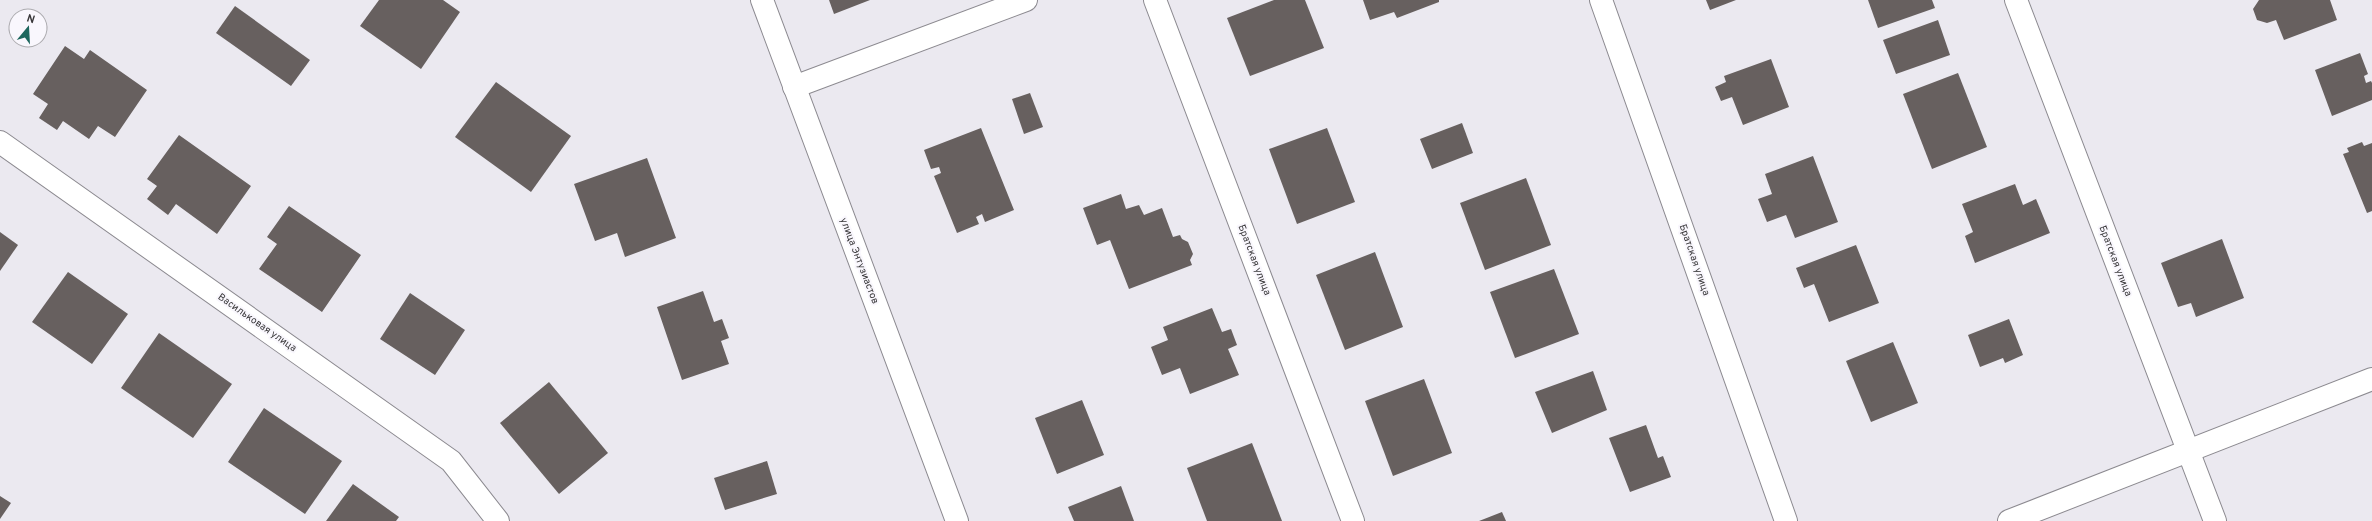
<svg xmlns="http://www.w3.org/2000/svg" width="2372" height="521" font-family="Overpass,sans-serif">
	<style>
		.building { fill: #67605f }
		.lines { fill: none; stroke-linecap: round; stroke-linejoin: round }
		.street-casing { stroke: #8c8a90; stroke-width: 24 }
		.secondary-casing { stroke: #8c8a90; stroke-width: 24 }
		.street { stroke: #fff; stroke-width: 22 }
		.secondary { stroke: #fff; stroke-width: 22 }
		.labels { text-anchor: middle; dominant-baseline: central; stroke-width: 4; stroke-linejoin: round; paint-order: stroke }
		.street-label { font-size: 10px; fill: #39383a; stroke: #f9f7fd }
	</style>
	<rect width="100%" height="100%" fill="#ebe9f0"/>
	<g class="building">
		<path d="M379,0H443L460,12L421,69L360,26Z"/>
		<path d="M829,0H870L834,14Z"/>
		<path d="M1274,0H1305L1324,48L1250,76L1227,18Z"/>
		<path d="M1363,0H1439V2L1397,18L1394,12L1370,20Z"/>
		<path d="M1706,0H1736L1710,10Z"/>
		<path d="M1868,0H1932L1935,8L1878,28Z"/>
		<path d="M2259,0H2330L2337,20L2284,40L2276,20L2267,23L2257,20L2253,9Z"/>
		<path d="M235,6L310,60L291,86L216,33Z"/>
		<path d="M1938,20L1950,55L1896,74L1883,40Z"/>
		<path d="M65,46L84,59L90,50L147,90L115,137L98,126L89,139L63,121L57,130L39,118L48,104L33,94Z"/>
		<path d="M2360,53L2368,74L2364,76L2366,83L2371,81L2372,83V100L2332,116L2315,70Z"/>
		<path d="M1771,59L1789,107L1743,125L1732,97L1721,101L1715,87L1726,82L1724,76Z"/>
		<path d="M1958,73L1987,147L1932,169L1903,94Z"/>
		<path d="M496,82L571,136L531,192L455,137Z"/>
		<path d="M1030,93L1043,127L1024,134L1012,99Z"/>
		<path d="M1462,123L1473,153L1432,169L1420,139Z"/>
		<path d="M981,128L1014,210L985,222L982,214L976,217L979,224L957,233L934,176L941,173L939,167L931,169L924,150Z"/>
		<path d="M1327,128L1355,202L1297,224L1269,149Z"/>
		<path d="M179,135L251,186L217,234L176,204L168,215L147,199L157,186L147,179Z"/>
		<path d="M2362,142L2364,146L2372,143V211L2367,213L2343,154L2349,152L2347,148Z"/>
		<path d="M1813,156L1838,222L1795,238L1786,215L1767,222L1758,199L1772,194L1765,174Z"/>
		<path d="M647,158L676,238L625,257L617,233L595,241L574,184Z"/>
		<path d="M1526,178L1551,245L1485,270L1460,203Z"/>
		<path d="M2015,184L2023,205L2036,199L2050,233L1975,263L1965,236L1973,232L1962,204Z"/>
		<path d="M1121,194L1126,209L1139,205L1144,215L1162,208L1173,237L1180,235L1182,239L1188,242L1193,254L1190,260L1192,265L1129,289L1110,240L1097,245L1083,208Z"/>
		<path d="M289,206L361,255L322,312L259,269L277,244L267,237Z"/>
		<path d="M0,232L18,245L0,271Z"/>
		<path d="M2222,239L2244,298L2196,317L2191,303L2178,307L2161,263Z"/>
		<path d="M1856,245L1879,303L1829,322L1814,284L1804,288L1796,268Z"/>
		<path d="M1375,252L1403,327L1345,350L1316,275Z"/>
		<path d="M1554,269L1579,334L1515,358L1490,292Z"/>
		<path d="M68,272L128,314L92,364L32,322Z"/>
		<path d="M703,291L714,322L722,319L729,338L721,341L729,364L682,380L657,307Z"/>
		<path d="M410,293L465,330L435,375L380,339Z"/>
		<path d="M1212,308L1222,332L1231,329L1237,345L1228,349L1239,375L1190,394L1180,368L1162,375L1151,347L1168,340L1163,327Z"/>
		<path d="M2009,319L2023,355L2005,363L2003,358L1980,367L1968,335Z"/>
		<path d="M159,333L232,384L193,438L121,388Z"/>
		<path d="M1893,342L1918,403L1871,422L1846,361Z"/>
		<path d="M1593,371L1607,410L1552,433L1535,392Z"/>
		<path d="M1424,379L1452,453L1393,476L1365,401Z"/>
		<path d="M549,382L608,453L559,494L500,423Z"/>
		<path d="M1082,400L1104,455L1057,474L1035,418Z"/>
		<path d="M264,408L342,461L305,514L228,462Z"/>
		<path d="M1646,425L1658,458L1663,456L1671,477L1630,492L1609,438Z"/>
		<path d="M1252,443L1282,521H1207L1187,468Z"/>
		<path d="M767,461L777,494L725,510L714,478Z"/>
		<path d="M353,484L399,517L396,521H326Z"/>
		<path d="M1121,486L1134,521H1074L1068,507Z"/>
		<path d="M0,496L11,503L0,519Z"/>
		<path d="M1502,512L1506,521H1479Z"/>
	</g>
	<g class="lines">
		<g class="street-casing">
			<g id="street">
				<path d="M1155,0L1353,521"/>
				<path d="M1601,0L1786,521"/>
				<path d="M2016,0L2215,521"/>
				<path d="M794,87L1026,0"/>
				<path d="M0,142L451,461L498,521"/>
				<path d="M2009,521L2372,379"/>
			</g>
		</g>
		<g class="secondary-casing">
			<path id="secondary" d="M762,0L957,521"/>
		</g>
		<use href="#street" class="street"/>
		<use href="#secondary" class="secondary"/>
	</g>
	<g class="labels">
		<g class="street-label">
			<text transform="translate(1254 260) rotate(69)">Братская улица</text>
			<text transform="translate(1694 260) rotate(71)">Братская улица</text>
			<text transform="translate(859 261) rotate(69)">улица Энтузиастов</text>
			<text transform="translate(2115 261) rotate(69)">Братская улица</text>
			<text transform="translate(257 323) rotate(35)">Васильковая улица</text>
		</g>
	</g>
	<g transform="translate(28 28) rotate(18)"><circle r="19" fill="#f9f7fd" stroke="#acabaf"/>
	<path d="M0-3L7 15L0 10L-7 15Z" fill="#1c665d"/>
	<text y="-6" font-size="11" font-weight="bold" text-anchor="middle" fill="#39383a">N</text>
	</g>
</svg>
